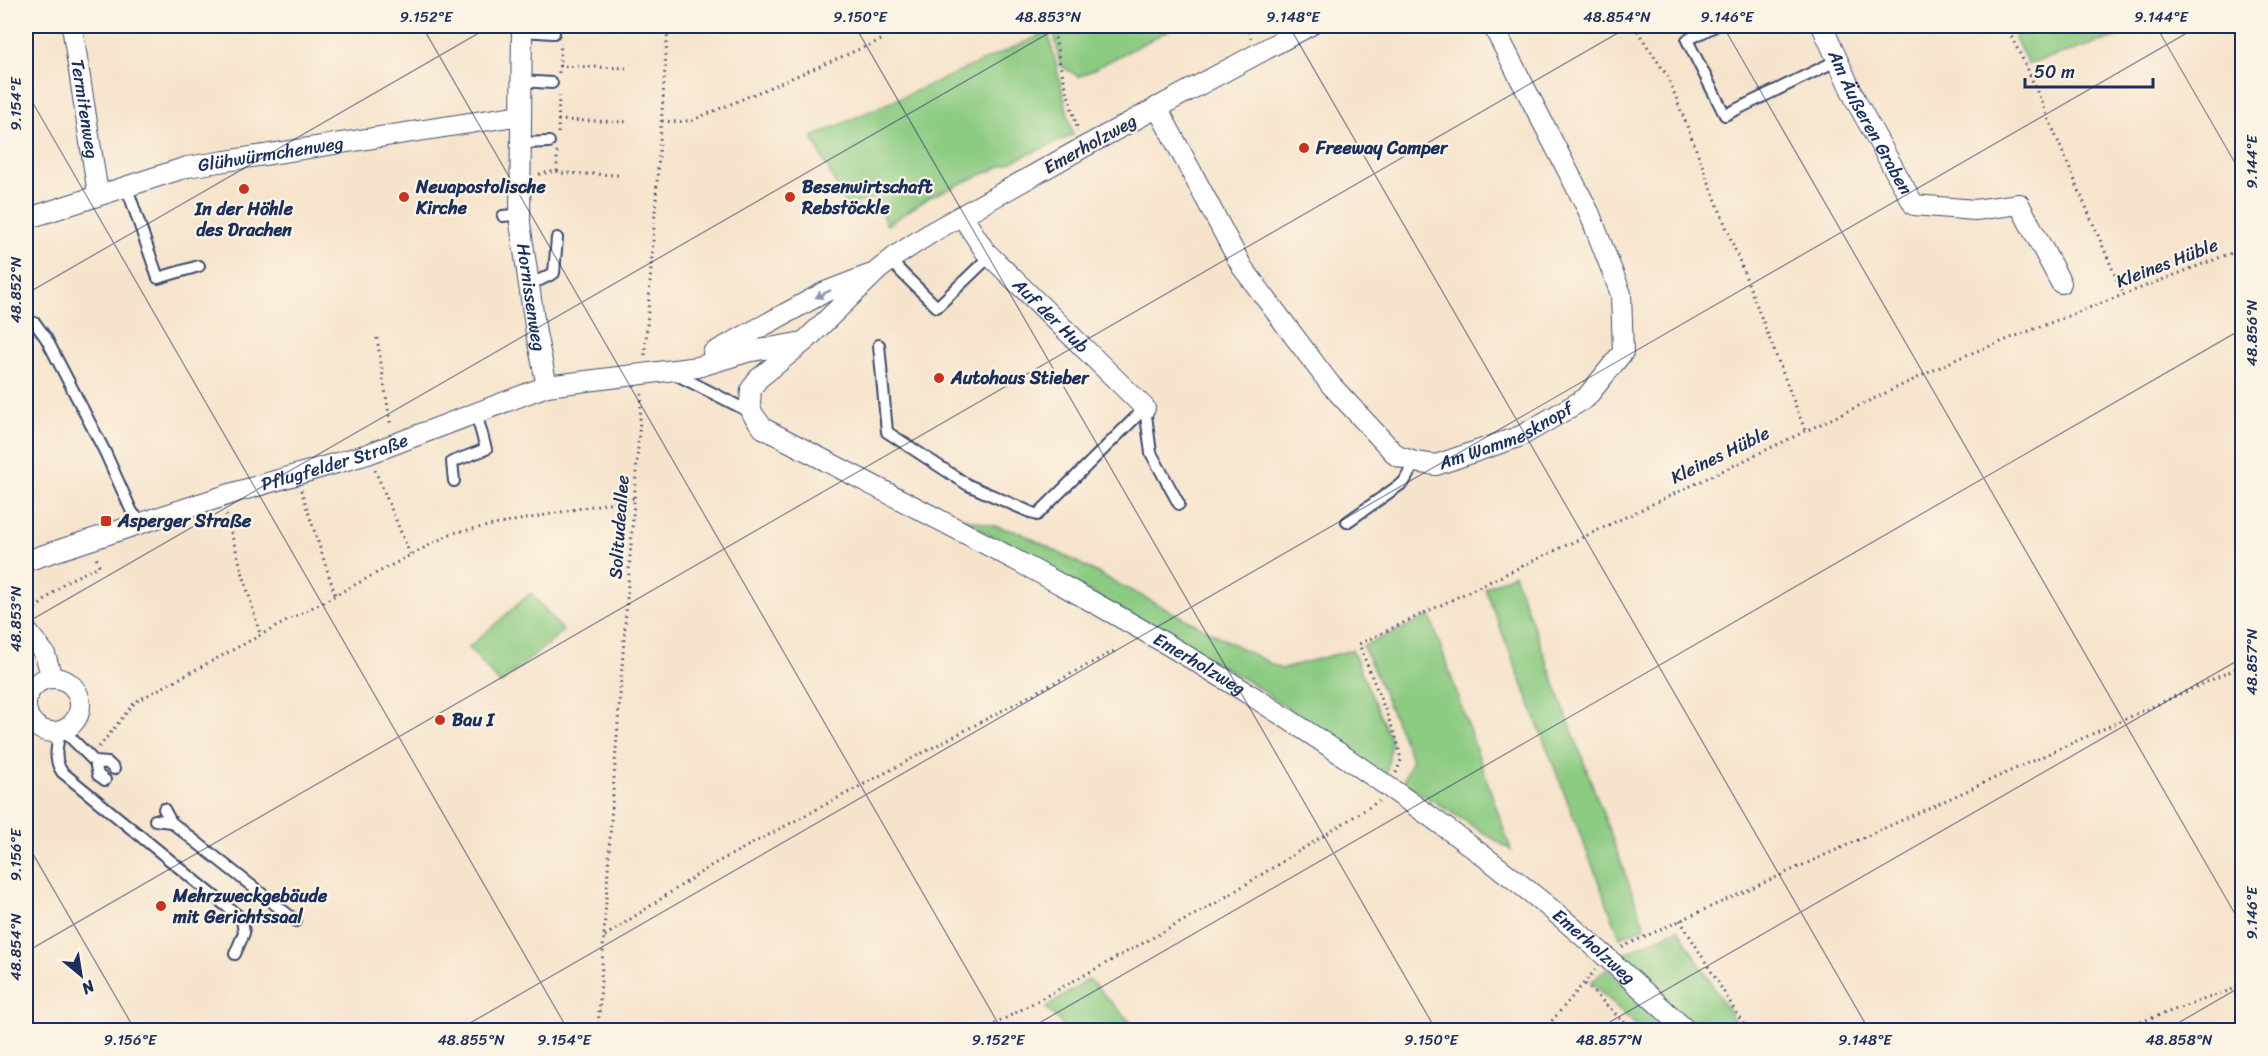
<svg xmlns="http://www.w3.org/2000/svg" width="2268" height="1056" font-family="Sriracha,sans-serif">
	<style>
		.green { fill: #8ccb82; stroke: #547d70; stroke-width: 1.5 }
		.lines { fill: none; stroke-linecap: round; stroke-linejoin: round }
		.service-casing { stroke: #3c4a6e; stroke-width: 14 }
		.minor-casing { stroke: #3c4a6e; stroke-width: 22 }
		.path { stroke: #3c4a6e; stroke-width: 3; stroke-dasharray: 1.5 4.5; stroke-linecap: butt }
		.service { stroke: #fff; stroke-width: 10 }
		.minor { stroke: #fff; stroke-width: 20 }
		.oneway { fill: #8d97ae }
		.ticks { fill: none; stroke: #1b2f5e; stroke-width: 1.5; stroke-opacity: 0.45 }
		.poi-dot { fill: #c8321e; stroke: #fcf5e5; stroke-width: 2 }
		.labels { text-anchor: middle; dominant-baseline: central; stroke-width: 4.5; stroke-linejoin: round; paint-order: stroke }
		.street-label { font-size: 18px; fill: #1b2f5e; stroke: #fcf5e5 }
		.poi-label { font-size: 18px; font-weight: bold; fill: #1b2f5e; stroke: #fcf5e5; text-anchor: start }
		.neatline { fill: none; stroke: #1b2f5e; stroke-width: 2 }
		.ticks-label { font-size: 15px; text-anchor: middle; fill: #1b2f5e }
	</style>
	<rect width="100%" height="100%" fill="#fcf5e5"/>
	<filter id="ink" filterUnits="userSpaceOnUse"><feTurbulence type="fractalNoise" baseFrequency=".0167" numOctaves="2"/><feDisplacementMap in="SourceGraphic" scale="12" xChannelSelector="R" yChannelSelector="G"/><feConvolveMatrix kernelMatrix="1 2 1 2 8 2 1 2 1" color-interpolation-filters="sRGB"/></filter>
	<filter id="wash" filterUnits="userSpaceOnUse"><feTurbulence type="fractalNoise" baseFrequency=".008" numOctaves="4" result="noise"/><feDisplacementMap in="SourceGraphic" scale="24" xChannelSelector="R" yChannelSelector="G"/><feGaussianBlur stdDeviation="1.35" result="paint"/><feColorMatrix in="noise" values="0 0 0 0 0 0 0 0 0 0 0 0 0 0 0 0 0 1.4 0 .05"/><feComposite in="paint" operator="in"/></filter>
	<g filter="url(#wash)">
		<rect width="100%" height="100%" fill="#f6e3cb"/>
		<g class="green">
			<path d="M1053,26H1177L1079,77L1060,65Z"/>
			<path d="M2009,26H2152L2028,64Z"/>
			<path d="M1048,32L1073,135L930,197L887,225L873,198L847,207L812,137Z"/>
			<path d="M956,516L1021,533L1281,669L1352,650L1391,741L1386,778L1253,684Z"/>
			<path d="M1514,574L1645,927L1620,937L1485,588Z"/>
			<path d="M531,593L563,631L500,684L469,647Z"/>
			<path d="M1430,616L1511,850L1403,782L1412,759L1363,646Z"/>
			<path d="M1678,929L1740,1030H1696L1619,956Z"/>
			<path d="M1607,968L1673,1030H1641L1591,982Z"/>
			<path d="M1089,979L1138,1030H1068L1046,1008Z"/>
		</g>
	</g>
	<g filter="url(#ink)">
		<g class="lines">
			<g class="service-casing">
				<g id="service">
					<path d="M1715,26L1687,40L1725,115L1838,60"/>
					<path d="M521,31L554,33"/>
					<path d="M521,81L552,83"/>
					<path d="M521,143L549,142"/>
					<path d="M126,185L158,278L199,266"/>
					<path d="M503,216L521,214"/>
					<path d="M890,261L937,307L990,256"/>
					<path d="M528,280H540L554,273L557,238"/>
					<path d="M26,321L35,323L46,338L105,452L132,512L141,522"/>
					<path d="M879,345L887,432L968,485L1037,515L1145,408L1151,453L1179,504"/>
					<path d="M673,373L752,413"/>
					<path d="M454,481L452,462L486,449L476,413"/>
					<path d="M1347,522L1404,482L1415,462"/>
					<path d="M26,691L29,693"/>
					<path d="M63,730L95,762"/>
					<path d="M26,731L33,723"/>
					<path d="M60,732C57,746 53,759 62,772L242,919L244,933L235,954"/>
					<path d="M105,780L98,775L95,762L108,763L114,769"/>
					<path d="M155,820L171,822L164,809"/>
					<path d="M171,822L296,921"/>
				</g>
			</g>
			<g class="minor-casing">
				<g id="minor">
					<path id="s1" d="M72,26L98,194"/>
					<path id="s2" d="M522,26L520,223L536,333L547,386"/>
					<path id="s3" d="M1309,26L1082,148L934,231L897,255L877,271L805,341L758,379L751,389L750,403L752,413L763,428C930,516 1100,599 1260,701C1358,764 1455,831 1545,904C1594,944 1640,988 1686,1030"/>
					<path id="s4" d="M1822,26L1857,103L1914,205L1975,210L2019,204L2061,283"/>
					<path id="s5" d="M1157,107L1242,267L1330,384L1397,456L1415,462L1436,465L1521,436L1586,398L1623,352L1621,294L1589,212L1493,26"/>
					<path id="s6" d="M962,216L985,251L1145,408"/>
					<path id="s7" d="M26,219L187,167L521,115"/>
					<path d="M713,353L825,292L869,275"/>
					<path id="s8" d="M26,561L233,493L368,454L547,386L698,367L747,352L803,342"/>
					<path d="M26,630L45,654L52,678"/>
					<circle cx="53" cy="705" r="27"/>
				</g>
			</g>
			<g class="path">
				<path d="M1053,26L1060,65L1078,131"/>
				<path d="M1246,26L1251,38"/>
				<path d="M1634,26L1668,77L1805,430"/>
				<path d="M2006,26L2027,68L2123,294"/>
				<path d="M559,66L626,68"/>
				<path d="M559,73L561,43"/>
				<path d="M558,120L630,122"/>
				<path d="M662,121L677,122L693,120L881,40"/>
				<path d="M558,133L559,94"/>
				<path d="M557,171L560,173L619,175"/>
				<path d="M539,174L557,171V151"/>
				<path d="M377,338L391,427"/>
				<path d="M645,355L668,26"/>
				<path d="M375,470L410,554"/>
				<path d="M301,490L335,594"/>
				<path d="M226,515L260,634"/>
				<path d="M31,613L65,582L99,566L96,557"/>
				<path d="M99,747L135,702L452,533L634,498"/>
				<path d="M1396,773L1401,760L1397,740L1359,644L1959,358L2242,249"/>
				<path d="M1680,920L1747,1030"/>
				<path d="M605,936L712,865L1116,650"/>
				<path d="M1622,947L2242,666"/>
				<path d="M1585,984L1632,1030"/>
				<path d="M598,1030L612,805L642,392"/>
				<path d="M984,1030L1216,903L1379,801"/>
				<path d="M1544,1030L1595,970"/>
				<path d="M2118,1030L2242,986"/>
			</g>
			<use href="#service" class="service"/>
			<use href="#minor" class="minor"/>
		</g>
		<defs><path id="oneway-solid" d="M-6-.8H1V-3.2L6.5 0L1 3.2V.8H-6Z" transform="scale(1.5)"/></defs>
		<use class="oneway" href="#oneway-solid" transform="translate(823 294) rotate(154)"/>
	</g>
	<path class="ticks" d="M422,26L1002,1030M855,26L1436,1030M1289,26L1869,1030M1723,26L2242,926M2156,26L2242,175M26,91L568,1030M26,294L491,26M26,623L1061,26M26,842L135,1030M26,952L1630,26M458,1030L2199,26M1027,1030L2242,329M1596,1030L2242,658M2166,1030L2242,986"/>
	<g class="poi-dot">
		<circle cx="1304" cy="148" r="6"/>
		<circle cx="244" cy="189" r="6"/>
		<circle cx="404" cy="197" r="6"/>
		<circle cx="790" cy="197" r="6"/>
		<circle cx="939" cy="378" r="6"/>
		<rect x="100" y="515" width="12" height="12" rx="3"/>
		<circle cx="440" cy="720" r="6"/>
		<circle cx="161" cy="906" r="6"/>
	</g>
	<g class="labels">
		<g class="street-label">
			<text stroke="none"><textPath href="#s1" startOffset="84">Termitenweg</textPath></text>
			<text stroke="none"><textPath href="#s4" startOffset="108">Am Äußeren Graben</textPath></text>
			<text transform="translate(1090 144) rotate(-29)">Emerholzweg</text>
			<text stroke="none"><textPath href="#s7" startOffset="254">Glühwürmchenweg</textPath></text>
			<text transform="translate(2167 263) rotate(-21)">Kleines Hüble</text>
			<text stroke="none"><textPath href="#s2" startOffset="272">Hornissenweg</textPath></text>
			<text stroke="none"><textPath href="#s6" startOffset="134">Auf der Hub</textPath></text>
			<text stroke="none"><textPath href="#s5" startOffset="542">Am Wammesknopf</textPath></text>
			<text transform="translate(1720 455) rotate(-26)">Kleines Hüble</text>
			<text stroke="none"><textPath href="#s8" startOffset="324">Pflugfelder Straße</textPath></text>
			<text transform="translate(619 527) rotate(-86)">Solitudeallee</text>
			<text stroke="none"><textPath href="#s3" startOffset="1209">Emerholzweg</textPath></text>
			<text stroke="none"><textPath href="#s3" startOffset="1695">Emerholzweg</textPath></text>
		</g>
		<g class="poi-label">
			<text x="1316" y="148">Freeway Camper</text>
			<text x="416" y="187">Neuapostolische<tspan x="416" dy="21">Kirche</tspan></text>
			<text x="802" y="187">Besenwirtschaft<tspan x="802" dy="21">Rebstöckle</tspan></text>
			<text x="244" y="209" text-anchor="middle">In der Höhle<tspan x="244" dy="21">des Drachen</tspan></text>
			<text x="951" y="378">Autohaus Stieber</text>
			<text x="118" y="521">Asperger Straße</text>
			<text x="452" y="720">Bau I</text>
			<text x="173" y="896">Mehrzweckgebäude<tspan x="173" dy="21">mit Gerichtssaal</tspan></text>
		</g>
	</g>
	<rect width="2268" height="1056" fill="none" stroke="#fcf5e5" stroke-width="66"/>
	<g transform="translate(81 975) rotate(150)" stroke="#fcf5e5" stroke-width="4.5" paint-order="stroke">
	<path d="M0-4.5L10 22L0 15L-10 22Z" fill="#1b2f5e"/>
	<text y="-9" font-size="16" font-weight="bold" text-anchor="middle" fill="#1b2f5e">N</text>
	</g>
	<path d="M2025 78v9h128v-9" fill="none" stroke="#1b2f5e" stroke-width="3"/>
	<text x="2034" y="78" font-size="18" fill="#1b2f5e" stroke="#fcf5e5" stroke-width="4.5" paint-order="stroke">50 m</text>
	<rect x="33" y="33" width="2202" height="990" class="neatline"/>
	<g class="ticks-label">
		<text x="426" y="22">9.152°E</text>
		<text x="860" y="22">9.150°E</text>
		<text x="1048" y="22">48.853°N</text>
		<text x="1293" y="22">9.148°E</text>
		<text x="1617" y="22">48.854°N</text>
		<text x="1727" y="22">9.146°E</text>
		<text x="2161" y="22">9.144°E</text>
		<text transform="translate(16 104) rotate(-90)" y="5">9.154°E</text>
		<text transform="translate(2252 162) rotate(-90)" y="5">9.144°E</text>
		<text transform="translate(16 290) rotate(-90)" y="5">48.852°N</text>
		<text transform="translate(2252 333) rotate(-90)" y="5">48.856°N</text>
		<text transform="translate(16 619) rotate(-90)" y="5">48.853°N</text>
		<text transform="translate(2252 662) rotate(-90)" y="5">48.857°N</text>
		<text transform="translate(16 855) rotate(-90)" y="5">9.156°E</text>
		<text transform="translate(2252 913) rotate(-90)" y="5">9.146°E</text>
		<text transform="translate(16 947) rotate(-90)" y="5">48.854°N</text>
		<text x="130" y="1045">9.156°E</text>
		<text x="471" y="1045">48.855°N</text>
		<text x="564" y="1045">9.154°E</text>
		<text x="998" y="1045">9.152°E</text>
		<text x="1431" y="1045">9.150°E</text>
		<text x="1609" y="1045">48.857°N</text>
		<text x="1865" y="1045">9.148°E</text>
		<text x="2179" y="1045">48.858°N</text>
	</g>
</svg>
